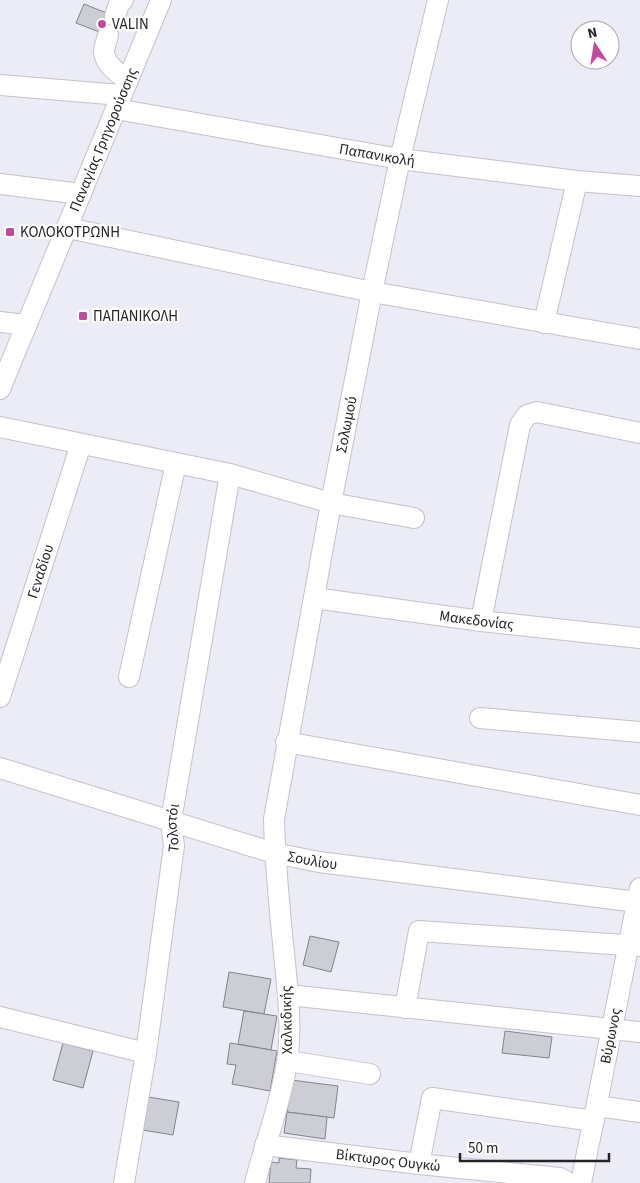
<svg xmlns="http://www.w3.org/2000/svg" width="640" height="1183" font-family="'Source Sans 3',sans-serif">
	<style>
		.building { fill: #cdcdd6; stroke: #82838b }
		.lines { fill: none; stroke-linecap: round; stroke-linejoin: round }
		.minor-casing { stroke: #c2c2cb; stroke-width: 22 }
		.minor { stroke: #fff; stroke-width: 20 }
		.poi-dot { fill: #c2499d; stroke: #fff; stroke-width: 2 }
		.labels { text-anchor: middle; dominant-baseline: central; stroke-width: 4.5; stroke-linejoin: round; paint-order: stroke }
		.poi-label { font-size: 15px; fill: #242428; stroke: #fff; text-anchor: start }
		.street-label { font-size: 15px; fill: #242428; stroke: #fff }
	</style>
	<rect width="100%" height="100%" fill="#ececf6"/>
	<g class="building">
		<path d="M84,4L122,19L115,38L76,23Z"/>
		<path d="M310,936L339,942L331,972L303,965Z"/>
		<path d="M229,972L271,979L264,1014L223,1007Z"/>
		<path d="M244,1011L277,1016L271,1050L238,1044Z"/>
		<path d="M505,1031L552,1037L549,1058L502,1053Z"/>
		<path d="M63,1043L93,1051L83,1088L53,1080Z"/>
		<path d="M230,1043L277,1051L270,1091L232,1084L236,1065L227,1064Z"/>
		<path d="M291,1080L338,1086L334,1118L287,1112Z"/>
		<path d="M142,1096L179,1102L173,1135L136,1129Z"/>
		<path d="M287,1112L327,1117L325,1139L284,1133Z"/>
		<path d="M279,1158L297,1160L296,1168L311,1169L310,1183H269L271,1162L279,1163Z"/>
	</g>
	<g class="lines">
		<g class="minor-casing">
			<g id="minor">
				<path d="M115,16L120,1L123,0"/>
				<path d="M108,35C107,40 104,47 104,52C105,65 118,73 128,80"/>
				<path d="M0,85L121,95"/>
				<path id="s1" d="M116,109L400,159L577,181L640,186"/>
				<path d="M0,184L81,194"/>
				<path d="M68,228L372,292L640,339"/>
				<path d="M0,322L26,325"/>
				<path d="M544,323L577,181"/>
				<path id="s2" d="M0,389L161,0"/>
				<path d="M0,427L230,474L331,503L414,518"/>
				<path id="s3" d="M314,598L481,621L640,638"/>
				<path d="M481,621L520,425L527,415L537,412L640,433"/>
				<path d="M129,677L176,463"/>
				<path id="s4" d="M0,697L81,444"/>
				<path d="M480,718L640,732"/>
				<path d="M286,742L640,805"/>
				<path id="s5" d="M0,768L274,853L319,862L637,902"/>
				<path d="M288,995L640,1032"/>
				<path d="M405,1008L419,931L640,946"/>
				<path d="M0,1017L146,1053"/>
				<path d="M288,1061L370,1074"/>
				<path d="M597,1106L640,1112"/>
				<path id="s6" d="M265,1145L419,1164L560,1178L569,1183"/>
				<path d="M419,1164L432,1098L594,1121"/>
				<path id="s7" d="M124,1183L146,1053L174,846L171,821L230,474"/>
				<path id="s8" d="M255,1183C265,1143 281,1103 287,1062C292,1029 288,996 285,963C280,915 275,867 274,819L331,503L372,292L400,159L438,0"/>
				<path id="s9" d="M581,1183L640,888"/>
			</g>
		</g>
		<use href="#minor" class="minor"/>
	</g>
	<g class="poi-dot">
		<circle cx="102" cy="24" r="5"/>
		<rect x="5" y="227" width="10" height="10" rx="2.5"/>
		<rect x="78" y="311" width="10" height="10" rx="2.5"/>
	</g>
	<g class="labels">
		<g class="poi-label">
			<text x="112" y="24">VALIN</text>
			<text x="20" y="232">ΚΟΛΟΚΟΤΡΩΝΗ</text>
			<text x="93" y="316">ΠΑΠΑΝΙΚΟΛΗ</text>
		</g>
		<g class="street-label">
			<text stroke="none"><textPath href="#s2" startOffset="270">Παναγίας Γρηγορούσσης</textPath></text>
			<text stroke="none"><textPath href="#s1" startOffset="265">Παπανικολή</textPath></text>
			<text stroke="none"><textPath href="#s8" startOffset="770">Σολωμού</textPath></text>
			<text stroke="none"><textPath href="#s4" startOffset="132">Γεναδίου</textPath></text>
			<text stroke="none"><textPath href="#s3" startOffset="164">Μακεδονίας</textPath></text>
			<text stroke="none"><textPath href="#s7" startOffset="359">Τολστόι</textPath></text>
			<text stroke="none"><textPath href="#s5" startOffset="326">Σουλίου</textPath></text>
			<text transform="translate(287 1020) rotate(-91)">Χαλκιδικής</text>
			<text stroke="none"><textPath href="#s9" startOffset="150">Βύρωνος</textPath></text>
			<text stroke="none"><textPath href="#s6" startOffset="124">Βίκτωρος Ουγκώ</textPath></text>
		</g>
	</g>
	<g transform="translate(595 45) rotate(348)"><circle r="24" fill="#ffffff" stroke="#a7a7a9"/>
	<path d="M0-4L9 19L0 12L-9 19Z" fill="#c2499d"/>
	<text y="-8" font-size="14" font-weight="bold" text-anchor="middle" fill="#242428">N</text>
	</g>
	<path d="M460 1153v8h149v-8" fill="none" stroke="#242428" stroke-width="2.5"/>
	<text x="468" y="1153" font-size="15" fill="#242428" stroke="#ffffff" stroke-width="4" paint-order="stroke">50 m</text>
</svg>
